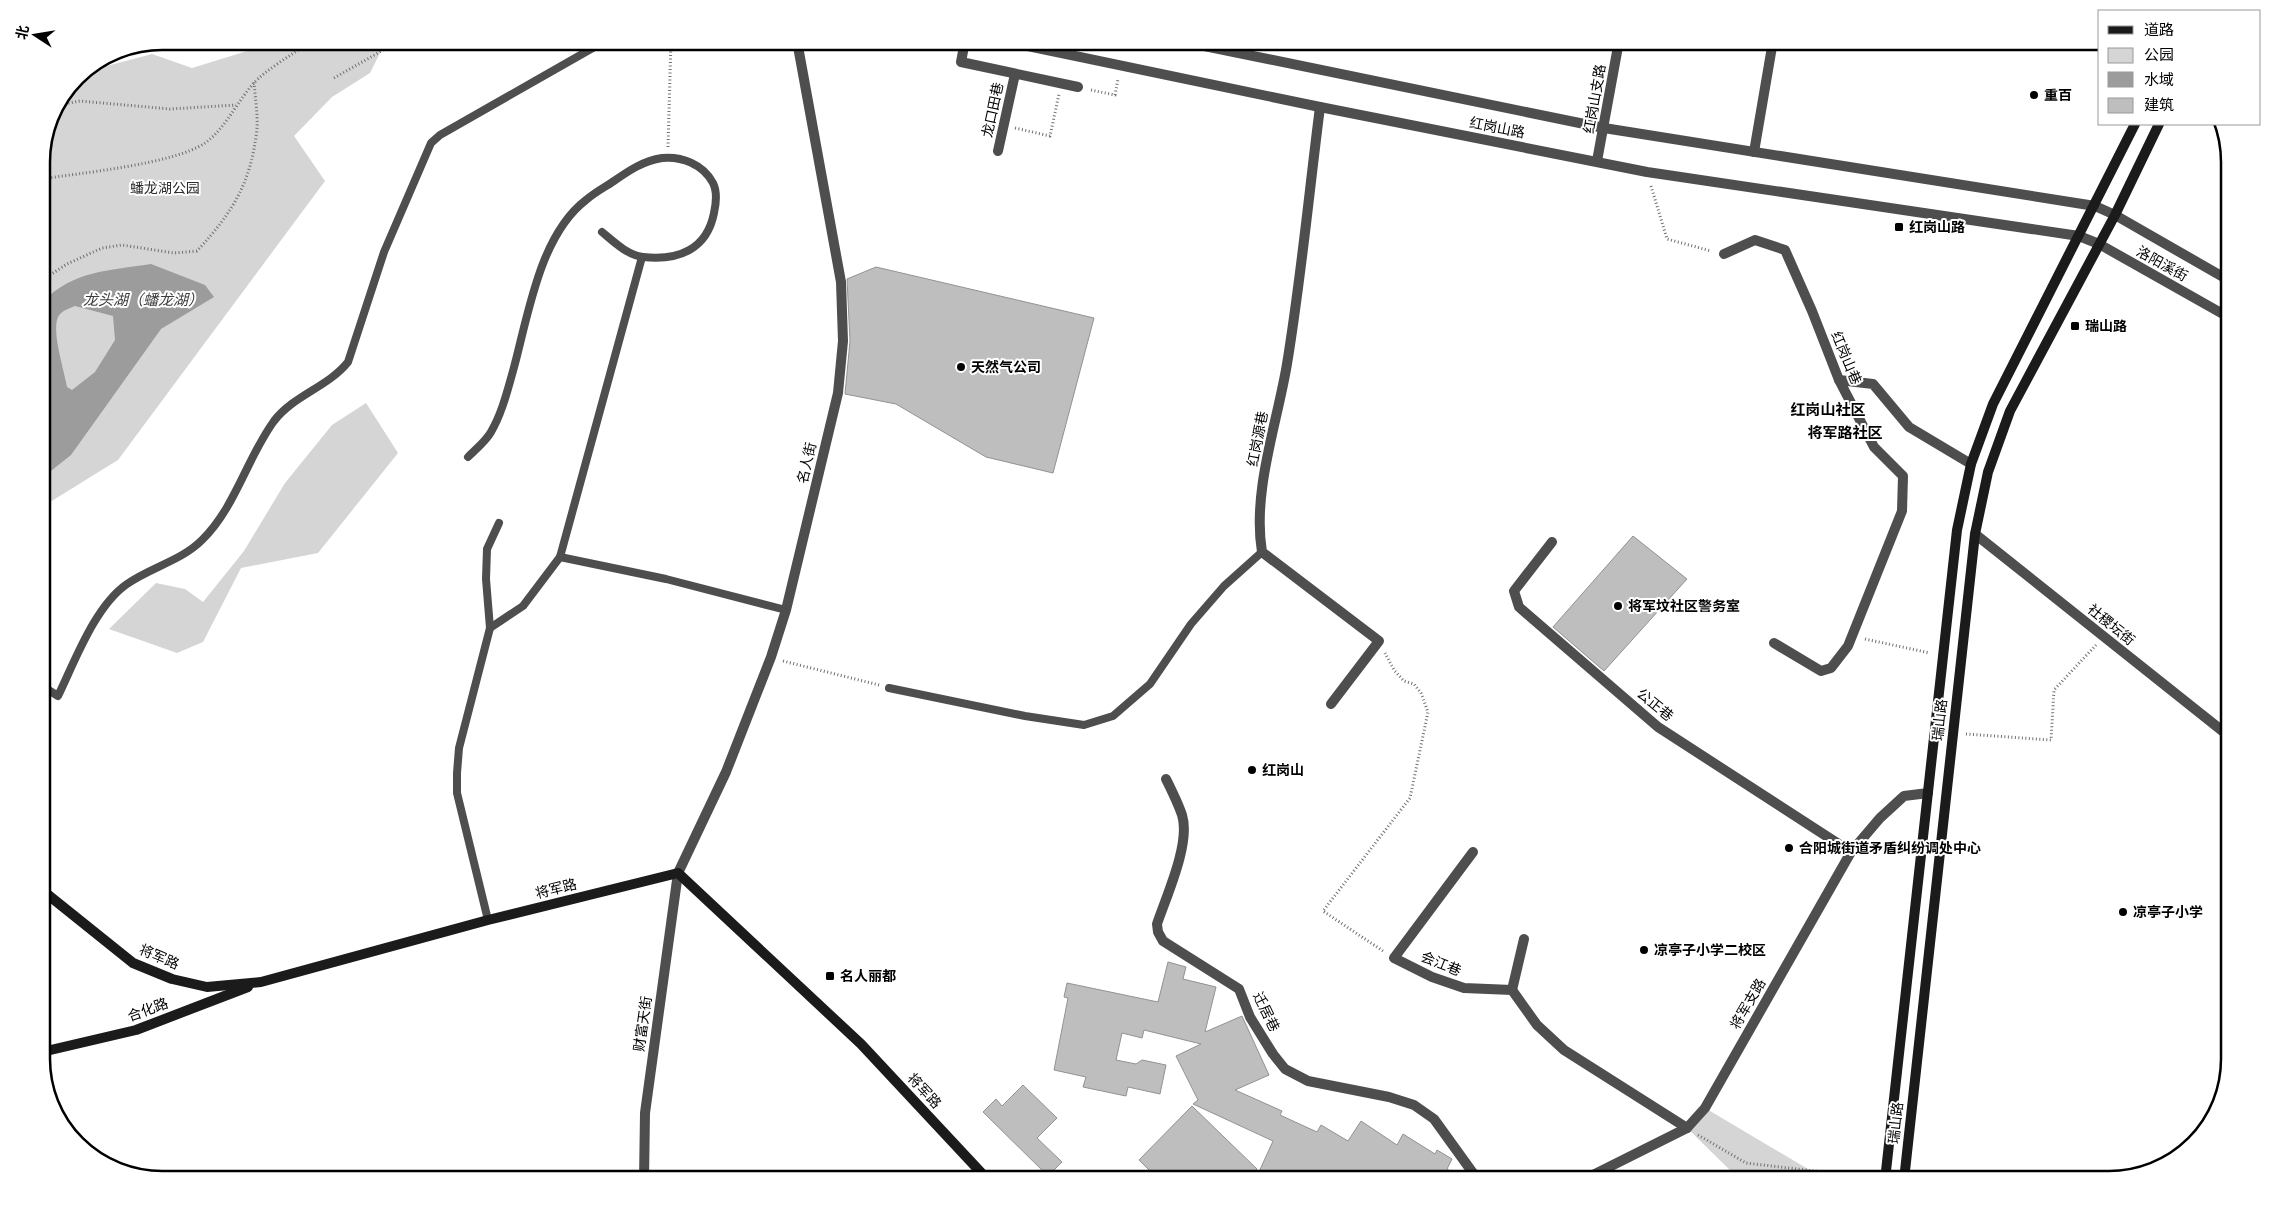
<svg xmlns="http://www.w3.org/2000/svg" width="2271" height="1221" font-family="'Fira Sans Condensed','Noto Sans SC',sans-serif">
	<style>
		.green { fill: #d5d5d5 }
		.water { fill: #9c9c9c; fill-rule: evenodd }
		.building { fill: #bebebe; stroke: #929292 }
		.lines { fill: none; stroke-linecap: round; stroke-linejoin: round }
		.path { stroke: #707070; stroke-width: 3; stroke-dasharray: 1 2.5; stroke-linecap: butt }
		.service { stroke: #4e4e4e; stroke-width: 8 }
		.pedestrian { stroke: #4e4e4e; stroke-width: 10 }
		.minor { stroke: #4e4e4e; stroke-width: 10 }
		.tertiary { stroke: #4e4e4e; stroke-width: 10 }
		.secondary { stroke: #1b1b1b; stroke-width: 10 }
		.poi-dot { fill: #000; stroke: #fff; stroke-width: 2 }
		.labels { text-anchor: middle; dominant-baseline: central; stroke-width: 4; stroke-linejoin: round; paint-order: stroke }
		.poi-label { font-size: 14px; font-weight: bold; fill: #000; stroke: #fff; text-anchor: start }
		.street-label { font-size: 14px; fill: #000; stroke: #fff }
		.park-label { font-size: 14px; fill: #2c2c2c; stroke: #fff }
		.water-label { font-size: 15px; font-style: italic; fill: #3d3d3d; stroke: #fff }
		.neighbourhood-label { font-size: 15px; font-weight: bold; fill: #000; stroke: #fff }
		.rim { fill: none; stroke: #000; stroke-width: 2.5 }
	</style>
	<rect width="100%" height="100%" fill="#fff"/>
	<g class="green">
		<path d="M280,41H399L382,49L370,73L332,97L294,136L325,181L118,460L42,507L41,154L51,116L77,76L100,61L103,67L152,54L192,68Z"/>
		<path d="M366,403L398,453L318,553L241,568L203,642L177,653L109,629L156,583L185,589L203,602L244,551L285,483L332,425Z"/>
		<path d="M1705,1108L1813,1172L1811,1180H1734V1174L1687,1128Z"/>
	</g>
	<path class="water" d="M151,264L205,285L214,297L161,329L71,455L42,478V302C75,270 107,271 151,264ZM75,306L113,316L115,340L95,372L72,390L67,387C64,370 53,336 57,320C59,311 68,309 75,306Z"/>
	<g class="building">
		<path d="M876,267L1094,318L1053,473L986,457L896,404L845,394L850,341L847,279Z"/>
		<path d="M1633,536L1687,579L1604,671L1553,627Z"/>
		<path d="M1168,962L1186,967L1183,979L1216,987L1205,1032L1242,1016L1269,1075L1235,1090L1282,1111L1280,1115L1317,1132L1321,1125L1348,1141L1361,1121L1397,1145L1403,1134L1435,1154L1437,1150L1452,1159L1447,1169L1464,1180H1269L1258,1174L1273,1141L1193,1104L1198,1100L1176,1056L1201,1044L1144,1030L1142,1038L1122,1033L1116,1060L1136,1064L1142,1060L1166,1065L1160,1094L1128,1087L1126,1096L1083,1087L1086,1077L1054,1070L1068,998L1064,997L1067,983L1158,1002Z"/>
		<path d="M1023,1085L1057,1118L1037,1138L1062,1162L1048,1176L983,1112L996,1099L1002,1106Z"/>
		<path d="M1192,1106L1257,1169L1246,1180H1159L1139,1160Z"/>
	</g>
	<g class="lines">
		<g class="path">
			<path d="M378,41L382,49"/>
			<path d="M334,78L399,41"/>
			<path d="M1091,90L1115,95L1118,79"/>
			<path d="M58,105L80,101L170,109L236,105"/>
			<path d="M1015,128L1050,136L1059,94"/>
			<path d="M668,147L671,41"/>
			<path d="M41,179C81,173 174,164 205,143C225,129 237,102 253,84C265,70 295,53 311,41"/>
			<path d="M1651,186L1667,239L1711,251"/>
			<path d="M41,281L67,264L102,248L122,245L174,253L197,251C233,212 251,183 257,129C258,114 255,97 254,82"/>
			<path d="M1865,639L1930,653"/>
			<path d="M783,661L879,685"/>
			<path d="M1966,734L2051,740L2054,690L2096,645"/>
			<path d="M1383,951L1323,911L1410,798L1428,712L1421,693L1414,684L1404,681L1394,670L1385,653"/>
			<path d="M1698,1135L1746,1163L1874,1178"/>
			<path d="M2061,1180H2064"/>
		</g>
		<g class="service">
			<path d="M468,457C476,449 486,441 491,432C502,413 507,392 513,371C528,317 539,236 586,200C594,193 603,188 611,183C627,172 642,161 662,158C681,156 703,164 713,183C717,191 716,204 714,213C707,249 679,261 643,257C627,255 613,241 602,232"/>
			<path d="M560,557L666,579L786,610"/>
			<path d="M490,628L486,579L487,549L499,523"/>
			<path d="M42,686L58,696C75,661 95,606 127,584C151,567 181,561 202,540C235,508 247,458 274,421C294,395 328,387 348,362L384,252L431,143L440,135L605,41"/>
			<path d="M889,688L1025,716L1084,725L1113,716L1150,684L1191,624L1224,586L1262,552"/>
			<path d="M488,920L457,793V773L459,748L490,628L523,606L560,557L642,257"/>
		</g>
		<path class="pedestrian" d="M1754,152L1773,41"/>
		<g class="minor">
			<path d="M965,41L961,62L1078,87"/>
			<path d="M1320,107C1309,193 1301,279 1287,364C1277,424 1252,492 1262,552L1379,641L1331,704"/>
			<path d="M998,151L1015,74"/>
			<path d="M1597,161L1619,41"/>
			<path d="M1724,254L1755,240L1785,250L1812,311L1839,380L1874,447L1903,476L1902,511L1848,646L1831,668L1821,671L1774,643"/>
			<path d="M1839,380L1873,384L1909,427L1971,464"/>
			<path d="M1975,534L2230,737"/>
			<path d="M1552,542L1514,591L1519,607L1658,727L1851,852"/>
			<path d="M1166,779C1172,791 1178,803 1182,815C1191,843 1166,897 1157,924L1158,932L1163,941L1239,989L1250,1017L1273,1054L1285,1069L1308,1081L1389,1097L1414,1105L1434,1119L1478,1180"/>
			<path d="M1473,852L1394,958L1432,977L1464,988L1512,990L1537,1025L1564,1050L1687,1128"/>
			<path d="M1512,990L1524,939"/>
			<path d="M644,1180L645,1113L678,873L726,772L771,657L786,610L838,393L843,341L841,282L797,41"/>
			<path d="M1583,1180L1687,1128L1705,1108L1851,852L1880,818L1904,796L1928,793"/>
		</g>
		<g class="tertiary">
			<path d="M1003,41L1320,107L1647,172L2079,236L2099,244L2230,318"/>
			<path d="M1180,41L1604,128L2095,206L2115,215L2230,281"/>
		</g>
		<g class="secondary">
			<path d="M42,890L133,963L172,979L207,987L261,982L488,920L678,873L861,1044L988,1180"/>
			<path d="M42,1052L136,1030L248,987"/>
			<path d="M1885,1180L1957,530L1971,464L1993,404L2135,124"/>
			<path d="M1904,1180L1975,534L1988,472L2010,411L2115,215L2159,124"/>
		</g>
	</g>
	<g class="poi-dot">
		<circle cx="2034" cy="95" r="5"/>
		<rect x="1894" y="222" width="10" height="10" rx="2.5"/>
		<rect x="2070" y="321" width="10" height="10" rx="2.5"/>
		<circle cx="961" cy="367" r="5"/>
		<circle cx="1618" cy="606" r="5"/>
		<circle cx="1252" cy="770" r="5"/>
		<circle cx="1789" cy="848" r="5"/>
		<circle cx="2123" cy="912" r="5"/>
		<circle cx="1644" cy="950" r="5"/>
		<rect x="825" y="971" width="10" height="10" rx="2.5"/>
	</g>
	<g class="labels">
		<g class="poi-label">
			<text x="2044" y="95">重百</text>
			<text x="1909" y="227">红岗山路</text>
			<text x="2085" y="326">瑞山路</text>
			<text x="971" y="367">天然气公司</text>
			<text x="1628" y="606">将军坟社区警务室</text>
			<text x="1262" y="770">红岗山</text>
			<text x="1799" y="848">合阳城街道矛盾纠纷调处中心</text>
			<text x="2133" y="912">凉亭子小学</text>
			<text x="1654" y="950">凉亭子小学二校区</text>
			<text x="840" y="976">名人丽都</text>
		</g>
		<g class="street-label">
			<text transform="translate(1595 99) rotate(-80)">红岗山支路</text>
			<text transform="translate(993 110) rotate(-78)">龙口田巷</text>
			<text transform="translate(1497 128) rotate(11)">红岗山路</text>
			<text transform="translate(2162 264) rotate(29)">洛阳溪街</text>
			<text transform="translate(1846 358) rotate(67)">红岗山巷</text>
			<text transform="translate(1258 439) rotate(-79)">红岗源巷</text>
			<text transform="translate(807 463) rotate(-77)">名人街</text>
			<text transform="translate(2111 625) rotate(39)">社稷坛街</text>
			<text transform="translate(1655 705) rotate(39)">公正巷</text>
			<text transform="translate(1940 720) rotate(-84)">瑞山路</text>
			<text transform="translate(556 889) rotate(-14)">将军路</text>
			<text transform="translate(159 957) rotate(23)">将军路</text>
			<text transform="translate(1441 964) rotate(22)">会江巷</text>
			<text transform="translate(1748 1004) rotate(-60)">将军支路</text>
			<text transform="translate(148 1010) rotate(-20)">合化路</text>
			<text transform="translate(1266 1012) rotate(64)">迁居巷</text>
			<text transform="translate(643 1024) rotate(-82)">财富天街</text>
			<text transform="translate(924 1091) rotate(47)">将军路</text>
			<text transform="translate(1896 1123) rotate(-84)">瑞山路</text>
		</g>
		<g class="park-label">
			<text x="165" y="188">蟠龙湖公园</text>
		</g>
		<g class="water-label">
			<text x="143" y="300">龙头湖（蟠龙湖）</text>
		</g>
		<g class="neighbourhood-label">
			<text x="1828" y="410">红岗山社区</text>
			<text x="1845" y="433">将军路社区</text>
		</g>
	</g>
	<path d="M0 0H2271V1221H0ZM162 50H2109A112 112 0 0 1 2221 162V1059A112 112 0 0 1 2109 1171H162A112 112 0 0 1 50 1059V162A112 112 0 0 1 162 50Z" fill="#fff" fill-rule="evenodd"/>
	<path class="rim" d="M162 50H2109A112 112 0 0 1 2221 162V1059A112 112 0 0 1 2109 1171H162A112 112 0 0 1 50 1059V162A112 112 0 0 1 162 50Z"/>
	<rect x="2098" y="10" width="162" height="115" fill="#ffffff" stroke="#999999"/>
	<rect x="2108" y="26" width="25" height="8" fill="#1b1b1b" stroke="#999999"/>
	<text x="2144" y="35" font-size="15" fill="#000000">道路</text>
	<rect x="2108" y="48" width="25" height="15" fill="#d5d5d5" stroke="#999999"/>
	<text x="2144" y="60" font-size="15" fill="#000000">公园</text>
	<rect x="2108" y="72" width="25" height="15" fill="#9c9c9c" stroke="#999999"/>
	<text x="2144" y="85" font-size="15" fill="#000000">水域</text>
	<rect x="2108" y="98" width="25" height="15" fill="#bebebe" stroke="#999999"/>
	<text x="2144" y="110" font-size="15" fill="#000000">建筑</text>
	<g transform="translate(35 35) rotate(282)" stroke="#ffffff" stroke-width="4" paint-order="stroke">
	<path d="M0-4L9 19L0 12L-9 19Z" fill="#000000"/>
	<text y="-8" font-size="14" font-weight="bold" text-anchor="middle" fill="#000000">北</text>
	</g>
</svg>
